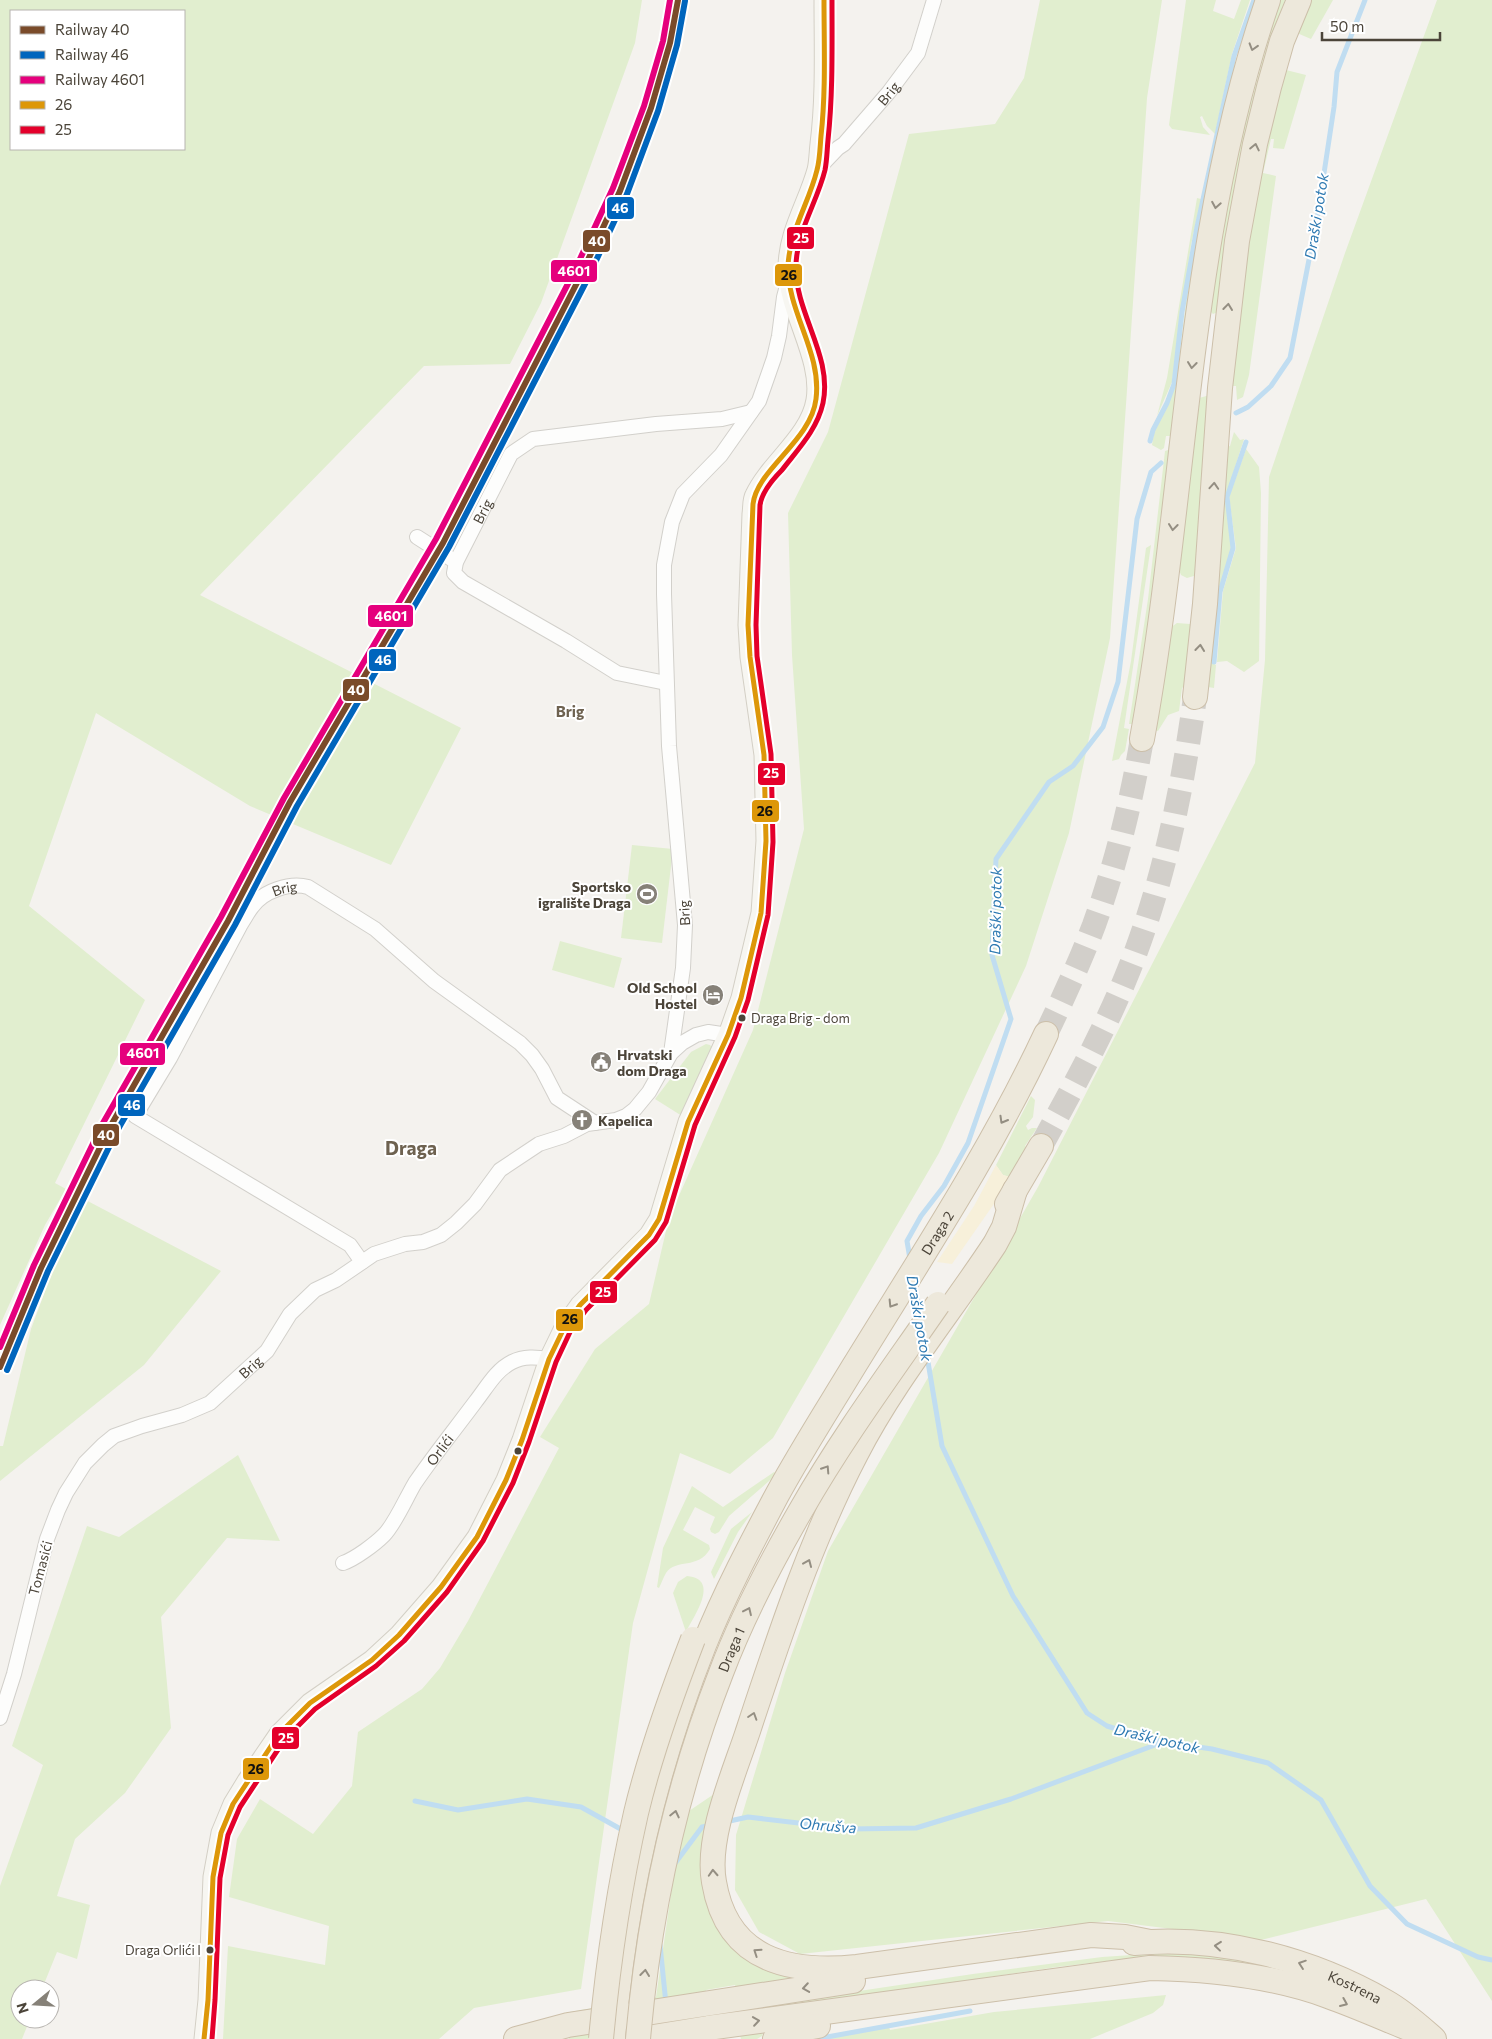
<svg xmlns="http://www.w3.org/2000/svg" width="1492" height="2039" font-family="Commissioner,sans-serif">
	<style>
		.green { fill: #e1eecf; fill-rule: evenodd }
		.sand { fill: #f7f0da }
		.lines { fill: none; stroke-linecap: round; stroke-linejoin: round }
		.stream { stroke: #c0ddf1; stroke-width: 5 }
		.highway-tunnel { stroke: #d2cfca; stroke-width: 24; stroke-dasharray: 24 12; stroke-linecap: butt }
		.street-casing { stroke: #d2d0cb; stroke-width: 16 }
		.secondary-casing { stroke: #d3cfc5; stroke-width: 21 }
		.highway-casing { stroke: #ccbfa9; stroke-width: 26 }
		.street { stroke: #fdfdfc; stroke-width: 14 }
		.secondary { stroke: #f7f6f1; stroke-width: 19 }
		.highway { stroke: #ede8db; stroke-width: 24 }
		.highway-bridge-casing { stroke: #ccbfa9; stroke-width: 26; stroke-linecap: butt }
		.highway-bridge { stroke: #ede8db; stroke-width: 24 }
		.bus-1-casing { stroke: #fff; stroke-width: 9 }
		.bus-2-casing { stroke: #fff; stroke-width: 9 }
		.bus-1 { stroke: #dd9709; stroke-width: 5 }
		.bus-2 { stroke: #e4002b; stroke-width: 5 }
		.rail-1-casing { stroke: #fff; stroke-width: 10 }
		.rail-2-casing { stroke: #fff; stroke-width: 10 }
		.rail-3-casing { stroke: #fff; stroke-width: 10 }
		.rail-1 { stroke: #7a4b2a; stroke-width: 6 }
		.rail-2 { stroke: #0065bd; stroke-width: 6 }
		.rail-3 { stroke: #e5007d; stroke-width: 6 }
		.oneway { stroke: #948e82 }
		.bus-dot { fill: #4b4439; stroke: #fff; stroke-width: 2 }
		.labels { text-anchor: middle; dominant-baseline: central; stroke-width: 4; stroke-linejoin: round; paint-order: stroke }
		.bus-label { font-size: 13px; fill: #4b4439; stroke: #fff; text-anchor: start }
		.street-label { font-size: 14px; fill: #4b4439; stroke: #fff }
		.poi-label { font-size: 14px; font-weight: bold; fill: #4b4439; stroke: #fff; text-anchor: end }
		.water-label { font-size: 15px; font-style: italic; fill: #2e7ab2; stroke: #fff }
		.neighbourhood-label { font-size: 15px; font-weight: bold; fill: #6e6250; stroke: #fff }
		.district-label { font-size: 19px; font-weight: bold; fill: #6e6250; stroke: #fff }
		.line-badge { stroke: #fff; stroke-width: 2 }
		.badge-label { font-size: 14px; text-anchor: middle; font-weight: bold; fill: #fff }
		.pale-badge-label { font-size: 14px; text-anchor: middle; font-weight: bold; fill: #111 }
	</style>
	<rect width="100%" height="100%" fill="#f4f2ee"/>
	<g class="green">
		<path d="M0,0H642L635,43L541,303L510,364L424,366L200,595L461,728L391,865L250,806L96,713L29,906L145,1000L55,1183L66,1189L45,1225L0,1325ZM11,11H184V149H11Z"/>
		<path d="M1040,0H1162L1147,98L1110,638L1069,833L1026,966L939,1153L773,1438L730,1474L680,1453L633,1623L581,1989L474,2008L439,2039H223L228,1946L325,1965L329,1926L229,1897L237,1839L260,1799L313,1834L352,1786L358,1732L422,1689L440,1668L468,1621L559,1448L540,1437L595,1349L649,1304L669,1218L753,1030L804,829L792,655L788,513L828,432L909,134L995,124L1024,78Z"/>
		<path d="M1186,0H1216L1213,11L1234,19L1241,0H1250L1232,54L1215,134L1207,126L1202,116L1200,117L1203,127L1210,135L1172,129L1169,125Z"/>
		<path d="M1279,0H1285L1280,14L1218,312L1213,314L1210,311L1220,240L1239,146Z"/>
		<path d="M1309,0H1333L1311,39L1297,33Z"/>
		<path d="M1437,0H1492V2001L1426,1899L1261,1940L1108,1921L800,1954L759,1932L735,1890L736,1835L785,1673L828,1551L1038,1187L1255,763L1265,660L1269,477L1345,253Z"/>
		<path d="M1286,70L1306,75L1284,149L1273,148L1274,139H1271L1263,173L1276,176L1249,375L1243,397L1237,400L1236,386H1232L1247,244L1270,126Z"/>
		<path d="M1197,198L1201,199L1191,245L1172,382L1157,416L1167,378Z"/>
		<path d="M1204,200L1206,201L1154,591L1133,724H1129L1148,599L1165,451L1168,450L1170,436H1166L1164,448L1161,450L1152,445L1154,433L1158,422L1176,385L1188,287Z"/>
		<path d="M1210,395L1197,575L1187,578L1181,575L1179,570L1199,398Z"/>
		<path d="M1234,432L1240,440L1244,439L1226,496L1232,547L1219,591L1212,663L1216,665L1214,688L1208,687L1227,447L1230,446Z"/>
		<path d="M1246,449L1259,467L1261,493L1259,661L1244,672L1227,661L1217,662L1223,591L1236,548L1229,497Z"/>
		<path d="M1151,545L1124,728L1129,729L1125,751L1121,755L1119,759L1112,761L1131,661L1146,548Z"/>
		<path d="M1177,623L1190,624L1192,632L1185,685L1182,688L1179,711L1168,715L1158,731L1155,730L1170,628Z"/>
		<path d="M632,845L673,849L662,943L621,938Z"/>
		<path d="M560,941L622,958L614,988L552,970Z"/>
		<path d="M706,1044L710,1045L713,1048L682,1116L655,1099L691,1052Z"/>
		<path d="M1031,1096L1035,1100L1033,1117L1026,1126L1028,1130L1032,1128H1037L1025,1146L1027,1148L1010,1177L1003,1175L996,1165Z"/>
		<path d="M80,1197L221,1271L144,1365L0,1481V1446H3L31,1329Z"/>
		<path d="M238,1455L280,1541L227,1538L161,1617L171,1728L125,1793L75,1839L57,1896L90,1905L77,1959L57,1952L42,1989H20V2019H30L22,2039H0V1886L43,1765L12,1746L87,1526L119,1537Z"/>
		<path d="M774,1472L777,1474L729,1516L719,1532L715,1534L711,1532L710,1529L715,1517L695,1507L683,1530L709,1545L710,1549C698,1570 676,1558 666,1573C663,1578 661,1584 659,1588L657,1587L663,1548L692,1486L723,1507Z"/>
		<path d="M752,1512L738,1532L714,1579L711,1572L731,1529Z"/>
		<path d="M687,1576C722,1579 692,1619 686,1632L673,1593L678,1582Z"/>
		<path d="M717,1792L716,1925L719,1924L793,1976L792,1980L736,1988L735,1985L706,1990L713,2039H569L564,2013L656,1997L674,1873L689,1811Z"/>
		<path d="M1147,1954H1185L1225,1957L1286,1969L1284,1974L1147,1958L1124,1959L1057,1967L720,2017L718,2012L973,1974L1102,1957Z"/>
		<path d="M1166,1995L1163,2005L1153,2013L1090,2039H826L889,2027L890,2030L994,2012Z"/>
		<path d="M763,2033L762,2036L757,2039H741L740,2035Z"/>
	</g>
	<path class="sand" d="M996,1165L1003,1175L1010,1177L998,1198L952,1264L937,1262L974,1206Z"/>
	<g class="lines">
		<g class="stream">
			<path d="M1236,413L1248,407L1271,386L1290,358L1318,213L1334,107L1337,72L1365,0"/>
			<path d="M1150,441L1153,430L1167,403L1174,384L1182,312L1197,227L1234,56L1254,0"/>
			<path d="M1214,662L1220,592L1233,548L1227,497L1246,442"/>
			<path d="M910,1259L907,1241L921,1216L944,1186L968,1143L1011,1019L992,955L996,859L1049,782L1073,766L1103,727L1118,682L1137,519L1151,472L1161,463"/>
			<path d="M915,1285L920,1316"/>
			<path d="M927,1356L942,1446L1013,1596L1087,1713L1107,1726L1126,1732L1164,1742L1212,1749L1268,1763L1321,1800L1370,1886L1407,1924L1478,1957L1492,1960"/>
			<path d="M415,1801L458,1810L527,1799L581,1807L626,1832"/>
			<path d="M725,1822L748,1817L850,1829L916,1828L1011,1799L1163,1742"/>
			<path d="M673,1866L702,1827L712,1825"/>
			<path d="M660,1945L666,2004"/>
			<path d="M816,2039L970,2011"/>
		</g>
		<g class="highway-tunnel">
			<path d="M1046,1034C1063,998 1080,962 1094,925C1116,864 1131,803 1142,739"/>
			<path d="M1041,1146C1071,1091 1102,1036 1126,977C1163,887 1182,792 1195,697"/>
		</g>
		<g class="street-casing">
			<g id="street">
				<path id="s1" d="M817,170L838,148L844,144L889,92L918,53L934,0"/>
				<path d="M417,537L456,562"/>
				<path id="s2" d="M666,683L617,673L566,641L463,582L454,573L456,562L511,454L533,439L656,424L722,419L751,412"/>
				<path d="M671,1053L683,968L685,925L669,746L664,594V565L672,522L683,494L721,455L759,401L774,358L779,336L784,297L788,282"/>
				<path id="s3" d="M362,1262L350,1245L135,1116L170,1058L241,924C245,918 248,912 252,907C263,891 290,882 308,887L375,929L434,981L520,1043L532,1055L542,1069L557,1098L595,1123"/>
				<path id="s4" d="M343,1563C355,1559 375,1544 384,1535C395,1524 406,1498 415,1483C434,1455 456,1428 476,1401C487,1387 496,1370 512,1362C524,1356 536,1357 549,1359"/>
				<path id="s5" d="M0,1718L14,1674L47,1539L58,1510L66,1493L85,1463L103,1445L114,1436L142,1426L182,1415L210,1403L267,1351L290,1314L315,1290L336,1280L374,1254L405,1244L423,1242L441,1235L456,1223L475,1204L500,1170L539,1144L564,1136L587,1124L616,1120L626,1116L635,1109L649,1092L671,1053L682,1043L696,1035L708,1032L728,1035"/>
			</g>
		</g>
		<g class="secondary-casing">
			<path id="secondary" d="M204,2039L208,2000L213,1877L221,1833L233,1804L247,1781L279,1734L310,1703L372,1660L399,1635L441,1587L477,1537L506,1480L522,1440L549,1359L565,1326L580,1305L649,1235L659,1219L688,1122L728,1035L741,998L761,913L766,841L764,755L750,657L748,625L752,514C753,508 752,500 755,495C770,463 810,437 816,400C823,358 788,312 788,268C788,232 808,203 817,170C819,162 819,152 820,144C826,96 824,48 824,0"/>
		</g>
		<g class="highway-casing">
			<g id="highway">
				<path d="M1195,697L1205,604L1220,388L1237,241L1255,144L1269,87L1282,41L1299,0"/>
				<path d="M1142,739C1187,494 1186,238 1268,0"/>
				<path d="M1015,1190L1004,1227L995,1244C949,1314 894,1380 856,1454C810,1542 778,1640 747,1734C733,1776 706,1838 714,1882C727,1960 789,1974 857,1967L1091,1935L1125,1937L1150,1942"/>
				<path d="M1007,1204L1041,1146"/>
				<path id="s6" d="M1134,1943C1221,1935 1311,1959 1386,2002C1404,2012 1419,2026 1434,2039"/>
				<path d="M516,2039L568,2025L853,1981"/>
				<path id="s7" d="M613,2039C624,1903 654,1771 704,1645C725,1593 751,1544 777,1495C801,1451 828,1409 854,1366C921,1257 992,1150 1046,1034"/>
				<path d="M641,2039L708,2028L1150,1968C1207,1969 1274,1976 1328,1996C1356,2006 1383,2018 1410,2029"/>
				<path d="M775,2039L800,2029L818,2026"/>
			</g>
		</g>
		<use href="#street" class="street"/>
		<use href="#secondary" class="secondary"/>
		<use href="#highway" class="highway"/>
		<g class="highway-bridge-casing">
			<g id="highway-bridge">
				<path d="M601,2039C608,1963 619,1888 636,1813C650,1754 671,1696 693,1639"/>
				<path id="s8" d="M638,2039C649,1913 675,1791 721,1673C742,1617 771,1562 801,1510C842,1438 891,1372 938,1304"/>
			</g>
		</g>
		<use href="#highway-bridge" class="highway-bridge"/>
		<g class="bus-1-casing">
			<path id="bus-1" d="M204,2039L208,2000L213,1877L221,1833L233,1804L279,1734L310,1703L372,1660L399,1635L441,1587L477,1537L506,1480L522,1440L549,1359L565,1326L580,1305L649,1235L659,1219L688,1122L728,1035L741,998L761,913L766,841L764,755L750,657L748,625L753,504C757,469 811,441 816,399C822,353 788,313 788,267C789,232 809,203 817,170C820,159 820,147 821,136C826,91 824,45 824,0"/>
		</g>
		<g class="bus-2-casing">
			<path id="bus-2" d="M212,2039L215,2000L220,1878L228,1835L240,1807L285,1739L315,1709L376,1666L404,1641L447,1592L483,1541L513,1483L529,1442L556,1362L571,1330L586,1310L655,1240L666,1222L695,1125L735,1037L748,1000L768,915L773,842L771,754L757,656L756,625L760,505C762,492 773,479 782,470C798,449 817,430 823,403C833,356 795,313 796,267C796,232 817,203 825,170C827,160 827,150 828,140C833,93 832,47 832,0"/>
		</g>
		<use href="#bus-1" class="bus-1"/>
		<use href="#bus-2" class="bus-2"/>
		<g class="rail-1-casing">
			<path id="rail-1" d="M0,1367L41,1268L110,1127L228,921L290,802L443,543L580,277L620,191L651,108L670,43L678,0"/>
		</g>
		<g class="rail-2-casing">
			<path id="rail-2" d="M7,1370L48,1271L117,1131L235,925L297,806L449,547L587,280L627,194L658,111L677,45L685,1"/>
		</g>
		<g class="rail-3-casing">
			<path id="rail-3" d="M0,1347L34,1265L103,1123L221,917L284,798L436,539L573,274L613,188L644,106L663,41L670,0"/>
		</g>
		<use href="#rail-1" class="rail-1"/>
		<use href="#rail-2" class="rail-2"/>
		<use href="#rail-3" class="rail-3"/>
	</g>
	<defs><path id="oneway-chevron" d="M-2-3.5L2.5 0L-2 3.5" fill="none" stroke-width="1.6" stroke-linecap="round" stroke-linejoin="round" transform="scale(1.25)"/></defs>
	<g class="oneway">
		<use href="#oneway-chevron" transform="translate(1253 47) rotate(107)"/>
		<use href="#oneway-chevron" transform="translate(1255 147) rotate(-78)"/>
		<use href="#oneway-chevron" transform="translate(1216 205) rotate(100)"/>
		<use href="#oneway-chevron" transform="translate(1228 307) rotate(-83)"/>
		<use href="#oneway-chevron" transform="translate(1192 365) rotate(97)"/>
		<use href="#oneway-chevron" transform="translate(1214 486) rotate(-86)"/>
		<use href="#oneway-chevron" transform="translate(1173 527) rotate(97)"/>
		<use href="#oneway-chevron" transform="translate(1200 648) rotate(-84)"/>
		<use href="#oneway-chevron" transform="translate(1003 1120) rotate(120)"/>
		<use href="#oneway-chevron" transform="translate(892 1304) rotate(122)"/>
		<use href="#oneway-chevron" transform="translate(826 1469) rotate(-57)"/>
		<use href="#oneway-chevron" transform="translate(808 1563) rotate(-67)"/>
		<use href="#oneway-chevron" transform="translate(748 1611) rotate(-65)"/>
		<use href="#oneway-chevron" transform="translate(753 1716) rotate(-72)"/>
		<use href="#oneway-chevron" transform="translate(675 1814) rotate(-77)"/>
		<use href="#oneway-chevron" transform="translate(713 1873) rotate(-93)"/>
		<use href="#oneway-chevron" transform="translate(1218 1946) rotate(-174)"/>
		<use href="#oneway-chevron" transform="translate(757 1952) rotate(-146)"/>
		<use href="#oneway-chevron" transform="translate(1302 1964) rotate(-161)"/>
		<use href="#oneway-chevron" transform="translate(645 1973) rotate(-83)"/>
		<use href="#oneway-chevron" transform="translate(806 1988) rotate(171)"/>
		<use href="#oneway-chevron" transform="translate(1344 2003) rotate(23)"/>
		<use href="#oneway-chevron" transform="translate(756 2021) rotate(-8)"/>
	</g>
	<defs>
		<g id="stadium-disc" transform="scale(1.125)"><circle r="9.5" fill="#868178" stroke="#fff"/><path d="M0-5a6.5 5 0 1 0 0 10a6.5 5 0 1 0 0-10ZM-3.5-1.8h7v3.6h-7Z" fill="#fff"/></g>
		<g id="hotel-disc" transform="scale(1.125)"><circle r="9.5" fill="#868178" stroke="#fff"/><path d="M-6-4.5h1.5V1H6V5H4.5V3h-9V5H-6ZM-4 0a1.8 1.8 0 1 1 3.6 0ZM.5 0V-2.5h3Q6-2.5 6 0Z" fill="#fff"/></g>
		<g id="civic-disc" transform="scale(1.125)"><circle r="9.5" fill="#868178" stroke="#fff"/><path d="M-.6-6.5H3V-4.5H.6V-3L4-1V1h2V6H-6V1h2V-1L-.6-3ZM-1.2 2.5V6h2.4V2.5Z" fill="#fff"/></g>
		<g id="church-disc" transform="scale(1.125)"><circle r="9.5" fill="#868178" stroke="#fff"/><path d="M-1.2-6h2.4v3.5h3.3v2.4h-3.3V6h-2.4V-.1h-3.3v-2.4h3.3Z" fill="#fff"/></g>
	</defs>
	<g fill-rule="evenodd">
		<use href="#stadium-disc" x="647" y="894"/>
		<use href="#hotel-disc" x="713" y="995"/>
		<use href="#civic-disc" x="601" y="1062"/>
		<use href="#church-disc" x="582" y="1120"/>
	</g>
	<g class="bus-dot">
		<circle cx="742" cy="1018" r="4.5"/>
		<circle cx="518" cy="1451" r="4.5"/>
		<circle cx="210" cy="1950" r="4.5"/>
	</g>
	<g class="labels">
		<g class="bus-label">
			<text x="751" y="1018">Draga Brig - dom</text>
			<text x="201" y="1950" text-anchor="end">Draga Orlići I</text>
		</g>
		<g class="street-label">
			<text stroke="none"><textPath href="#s1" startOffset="105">Brig</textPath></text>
			<text stroke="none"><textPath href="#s2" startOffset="310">Brig</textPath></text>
			<text stroke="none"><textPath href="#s3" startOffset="550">Brig</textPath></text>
			<text transform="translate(684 913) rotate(-93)">Brig</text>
			<text stroke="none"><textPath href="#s7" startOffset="880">Draga 2</textPath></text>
			<text stroke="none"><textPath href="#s5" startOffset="466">Brig</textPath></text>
			<text stroke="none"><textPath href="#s4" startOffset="152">Orlići</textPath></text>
			<text transform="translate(40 1568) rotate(-75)">Tomasići</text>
			<text stroke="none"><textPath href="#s8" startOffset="402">Draga 1</textPath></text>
			<text stroke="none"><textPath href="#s6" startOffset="228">Kostrena</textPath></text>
		</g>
		<g class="poi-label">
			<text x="631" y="886">Sportsko<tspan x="631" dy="16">igralište Draga</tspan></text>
			<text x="697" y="987">Old School<tspan x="697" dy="16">Hostel</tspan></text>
			<text x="617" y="1054" text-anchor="start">Hrvatski<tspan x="617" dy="16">dom Draga</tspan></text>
			<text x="598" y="1120" text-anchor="start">Kapelica</text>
		</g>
		<g class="water-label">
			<text transform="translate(1316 216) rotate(-81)">Draški potok</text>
			<text transform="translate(995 911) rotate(-89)">Draški potok</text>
			<text transform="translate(920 1318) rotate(80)">Draški potok</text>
			<text transform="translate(1157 1738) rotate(13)">Draški potok</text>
			<text transform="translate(828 1825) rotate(5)">Ohrušva</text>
		</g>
		<g class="neighbourhood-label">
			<text x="570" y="711">Brig</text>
		</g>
		<g class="district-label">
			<text x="411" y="1147">Draga</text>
		</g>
	</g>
	<g class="line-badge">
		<rect x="606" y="196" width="29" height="24" rx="5" fill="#0065bd"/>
		<rect x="786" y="226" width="29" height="24" rx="5" fill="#e4002b"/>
		<rect x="582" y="229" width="29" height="24" rx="5" fill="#7a4b2a"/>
		<rect x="550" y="259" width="48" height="24" rx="5" fill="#e5007d"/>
		<rect x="774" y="263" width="29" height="24" rx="5" fill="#dd9709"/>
		<rect x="367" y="604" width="47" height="24" rx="5" fill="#e5007d"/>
		<rect x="368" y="648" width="29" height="24" rx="5" fill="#0065bd"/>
		<rect x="342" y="678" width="28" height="24" rx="5" fill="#7a4b2a"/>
		<rect x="757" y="762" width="29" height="24" rx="5" fill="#e4002b"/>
		<rect x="751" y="799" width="29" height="24" rx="5" fill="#dd9709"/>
		<rect x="119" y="1042" width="47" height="24" rx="5" fill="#e5007d"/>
		<rect x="117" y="1093" width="29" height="24" rx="5" fill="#0065bd"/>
		<rect x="92" y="1123" width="28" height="24" rx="5" fill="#7a4b2a"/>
		<rect x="589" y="1280" width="29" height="24" rx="5" fill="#e4002b"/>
		<rect x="555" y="1308" width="29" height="24" rx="5" fill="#dd9709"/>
		<rect x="271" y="1726" width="29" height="24" rx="5" fill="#e4002b"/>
		<rect x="242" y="1757" width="28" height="24" rx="5" fill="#dd9709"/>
	</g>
	<g class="badge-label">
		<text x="620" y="213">46</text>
		<text x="801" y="243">25</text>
		<text x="597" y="246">40</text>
		<text x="574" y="276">4601</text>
		<text x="391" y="621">4601</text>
		<text x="383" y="665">46</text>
		<text x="356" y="695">40</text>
		<text x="771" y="778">25</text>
		<text x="143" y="1058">4601</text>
		<text x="132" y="1110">46</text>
		<text x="106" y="1140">40</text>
		<text x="603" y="1297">25</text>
		<text x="286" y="1743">25</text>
	</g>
	<g class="pale-badge-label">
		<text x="789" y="280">26</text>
		<text x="765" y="816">26</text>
		<text x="570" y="1324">26</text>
		<text x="256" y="1774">26</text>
	</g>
	<rect x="10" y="10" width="175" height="140" fill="#ffffff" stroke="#b7b4b0"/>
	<rect x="20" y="26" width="25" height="8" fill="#7a4b2a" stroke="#b7b4b0"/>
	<text x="55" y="35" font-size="15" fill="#4b4439">Railway 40</text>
	<rect x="20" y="51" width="25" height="8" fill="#0065bd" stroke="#b7b4b0"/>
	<text x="55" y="60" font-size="15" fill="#4b4439">Railway 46</text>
	<rect x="20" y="76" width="25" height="8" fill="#e5007d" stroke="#b7b4b0"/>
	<text x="55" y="85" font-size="15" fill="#4b4439">Railway 4601</text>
	<rect x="20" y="101" width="25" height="8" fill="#dd9709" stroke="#b7b4b0"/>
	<text x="55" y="110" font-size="15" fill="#4b4439">26</text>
	<rect x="20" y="126" width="25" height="8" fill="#e4002b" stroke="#b7b4b0"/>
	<text x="55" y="135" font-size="15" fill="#4b4439">25</text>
	<g transform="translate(35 2004) rotate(252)"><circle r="24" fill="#ffffff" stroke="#b7b4b0"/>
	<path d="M0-4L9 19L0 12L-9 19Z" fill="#868178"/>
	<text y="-8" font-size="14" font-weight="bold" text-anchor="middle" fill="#4b4439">N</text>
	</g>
	<path d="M1322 32v8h118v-8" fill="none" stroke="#4b4439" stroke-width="2.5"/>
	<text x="1330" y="32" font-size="15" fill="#4b4439" stroke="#ffffff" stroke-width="4" paint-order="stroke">50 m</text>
</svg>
